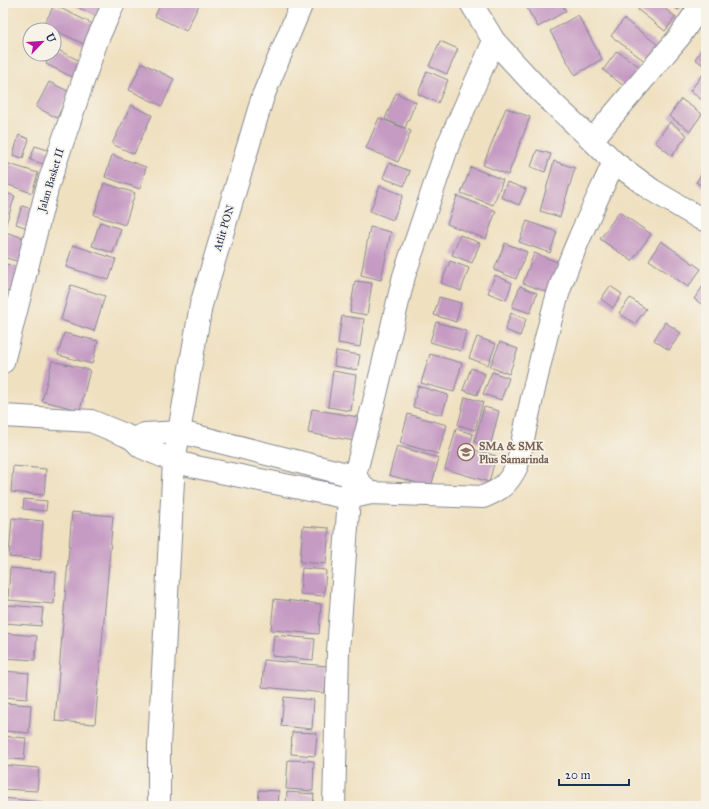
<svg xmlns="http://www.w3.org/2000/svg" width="709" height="809" font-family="'IM FELL Great Primer',serif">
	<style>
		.building { fill: #c59ac3 }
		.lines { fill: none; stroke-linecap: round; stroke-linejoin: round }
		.minor-casing { stroke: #85888f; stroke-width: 24 }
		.minor { stroke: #fff; stroke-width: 22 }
		.labels { text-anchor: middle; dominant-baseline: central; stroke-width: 3.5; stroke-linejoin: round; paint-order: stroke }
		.street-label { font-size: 11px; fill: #1b2f5e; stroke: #f7f3e8 }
		.education-label { font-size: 11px; font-weight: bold; fill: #785e54; stroke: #f7f3e8; text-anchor: start }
	</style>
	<rect width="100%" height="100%" fill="#f7f3e8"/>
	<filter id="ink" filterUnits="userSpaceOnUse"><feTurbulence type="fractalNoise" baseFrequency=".025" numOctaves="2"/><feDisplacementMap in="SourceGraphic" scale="8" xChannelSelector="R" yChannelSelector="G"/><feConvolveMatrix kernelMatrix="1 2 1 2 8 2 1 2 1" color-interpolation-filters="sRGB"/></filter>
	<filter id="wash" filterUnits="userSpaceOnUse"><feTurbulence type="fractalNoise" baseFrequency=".012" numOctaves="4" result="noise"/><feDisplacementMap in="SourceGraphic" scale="16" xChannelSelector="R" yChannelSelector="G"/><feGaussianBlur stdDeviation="0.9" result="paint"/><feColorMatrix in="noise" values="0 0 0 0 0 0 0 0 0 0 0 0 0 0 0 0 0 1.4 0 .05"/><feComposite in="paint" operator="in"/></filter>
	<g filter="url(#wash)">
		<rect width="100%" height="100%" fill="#efe0c0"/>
		<g id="blocks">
			<g class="building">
				<path d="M69,3H105L98,17Z"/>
				<path d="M161,3H200L186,31L155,16Z"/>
				<path d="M524,3H561L566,11L538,27Z"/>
				<path d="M643,3H657L676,17L665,31L638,10Z"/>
				<path d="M669,3H683L678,10Z"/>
				<path d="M54,5L99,27L90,47L44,25Z"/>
				<path d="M578,15L602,59L575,75L550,31Z"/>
				<path d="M624,19L658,45L646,62L611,36Z"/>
				<path d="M440,41L458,49L447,74L429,66Z"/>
				<path d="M706,44V67L695,59Z"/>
				<path d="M54,48L80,61L72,77L46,64L50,54H54Z"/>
				<path d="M617,51L640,67L625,87L603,70Z"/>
				<path d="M142,63L174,79L162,106L129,90Z"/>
				<path d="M427,71L448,80L438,103L418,94Z"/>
				<path d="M702,75L706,79V103L690,91Z"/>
				<path d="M49,82L70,92L57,118L36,107Z"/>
				<path d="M396,93L416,102L405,128L385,119Z"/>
				<path d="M681,99L702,114L690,131L669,116Z"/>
				<path d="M131,105L152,115L134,154L112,144Z"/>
				<path d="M506,108L530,117L508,175L483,165Z"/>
				<path d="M379,118L411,131L398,162L366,148Z"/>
				<path d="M670,122L687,135L672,156L655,142Z"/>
				<path d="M19,135L29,139L23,158L13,155Z"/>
				<path d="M35,146L51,151L47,165L30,160Z"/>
				<path d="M537,150L551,154L545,172L531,167Z"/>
				<path d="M112,155L146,167L140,189L105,177Z"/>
				<path d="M554,161L575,168L560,217L540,211Z"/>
				<path d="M6,163L38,173L32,193L3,183V172Z"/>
				<path d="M389,163L410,171L404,186L383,178Z"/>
				<path d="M471,167L503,180L493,205L461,193Z"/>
				<path d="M706,168V189L696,182Z"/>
				<path d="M507,182L526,189L519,205L501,197Z"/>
				<path d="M104,183L135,193L125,225L94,215Z"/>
				<path d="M380,186L403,195L393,220L370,211Z"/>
				<path d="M3,192L15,196L4,230H3Z"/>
				<path d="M457,196L496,211L486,239L447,224Z"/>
				<path d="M22,206L39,211L33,230L16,224Z"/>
				<path d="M619,212L651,234L632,261L600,239Z"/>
				<path d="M527,221L557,232L550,253L519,242Z"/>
				<path d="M100,222L121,229L113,253L92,246Z"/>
				<path d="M370,227L391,232L381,280L361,275Z"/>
				<path d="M5,232L37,242L30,265L3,257V239Z"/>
				<path d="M460,235L480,243L472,263L452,255Z"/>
				<path d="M661,241L701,269L688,287L649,260Z"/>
				<path d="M505,243L527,252L516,279L494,270Z"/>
				<path d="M73,245L116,259L109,280L66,267Z"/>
				<path d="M534,253L560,263L549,293L523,283Z"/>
				<path d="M450,261L469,268L461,291L441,283Z"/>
				<path d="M3,263L35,273L28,298L3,290Z"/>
				<path d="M495,275L512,283L506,300L488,293Z"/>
				<path d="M355,281L372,283L367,315L350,312Z"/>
				<path d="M706,282V307L694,299Z"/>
				<path d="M71,285L105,296L94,331L61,320Z"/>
				<path d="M520,286L537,293L530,313L512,307Z"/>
				<path d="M610,286L622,294L613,308L601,299Z"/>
				<path d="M439,297L461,303L456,322L434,315Z"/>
				<path d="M630,298L646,309L635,324L619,313Z"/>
				<path d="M511,313L526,319L520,336L505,330Z"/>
				<path d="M342,316L364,319L360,347L338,343Z"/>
				<path d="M436,322L466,331L461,351L430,342Z"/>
				<path d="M665,322L681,333L669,350L654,340Z"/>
				<path d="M64,333L98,341L92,364L58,355Z"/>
				<path d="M477,337L496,344L488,365L469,358Z"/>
				<path d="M500,342L518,349L509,374L490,367Z"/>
				<path d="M336,351L360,355L357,370L334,366Z"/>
				<path d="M430,354L462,363L454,392L421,383Z"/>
				<path d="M52,361L90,370L80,410L42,401Z"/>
				<path d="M471,368L485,374L477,395L463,390Z"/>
				<path d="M333,371L356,375L351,411L328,407Z"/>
				<path d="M492,372L509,378L501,400L483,394Z"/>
				<path d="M418,386L448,395L442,415L413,407Z"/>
				<path d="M465,397L483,402L475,430L458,425Z"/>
				<path d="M484,407L499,411L490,447L474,442Z"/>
				<path d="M312,409L358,417L355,441L308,433Z"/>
				<path d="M408,414L447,425L438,454L400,443Z"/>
				<path d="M456,429L473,434L469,448L496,456L489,482L445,469Z"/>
				<path d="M397,446L439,458L431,487L389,475Z"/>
				<path d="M13,466L46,469L44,495L11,492Z"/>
				<path d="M24,499L47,501L46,511L23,509Z"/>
				<path d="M72,512L113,516L95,724L55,721Z"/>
				<path d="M12,518L43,521L40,560L9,557Z"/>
				<path d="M303,526L329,528L326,564L300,562Z"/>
				<path d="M10,568L56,572L54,604L8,600Z"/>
				<path d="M302,568L326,570L324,596L300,594Z"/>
				<path d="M274,599L321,604L319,634L271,630Z"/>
				<path d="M7,605L43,608L41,626L5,623Z"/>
				<path d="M3,633L37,636L35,660L3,658Z"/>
				<path d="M274,635L315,639L313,660L272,656Z"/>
				<path d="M264,660L327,666L325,693L262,687Z"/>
				<path d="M3,671L29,673L27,699L3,697Z"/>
				<path d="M284,697L314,700L312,729L281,726Z"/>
				<path d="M3,703L31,705L29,733L3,731Z"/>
				<path d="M292,732L317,733L315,756L291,754Z"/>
				<path d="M3,736L26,738L24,760L3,758Z"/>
				<path d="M288,760L314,761L313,791L286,789Z"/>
				<path d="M3,765L39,768L37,791L3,789Z"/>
				<path d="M259,790L279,791L278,806H258Z"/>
				<path d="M287,792L314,794L313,806H286Z"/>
				<path d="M3,798L42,802V806H3Z"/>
			</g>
		</g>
	</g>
	<g filter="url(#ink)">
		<use href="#blocks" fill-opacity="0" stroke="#85888f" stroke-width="1"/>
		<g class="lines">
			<g class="minor-casing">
				<g id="minor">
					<path d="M471,3L494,41L542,93L592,140"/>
					<path d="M702,3L680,36L592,140L614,162L652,190L701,219L706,220"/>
					<path d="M3,362L48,185L97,40L114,3"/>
					<path d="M3,416L91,421L125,435L133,439L141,447L174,461L196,467L349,498L371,493L483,497C501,490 508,484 517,466C530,409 541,350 558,294C572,250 595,204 614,162"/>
					<path d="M133,439L145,434L180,432L354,476L364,487"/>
					<path d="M159,806V747L174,461L201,305L263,96L302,3"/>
					<path d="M334,806L338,651L349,498L376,394L404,276L448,145L494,41"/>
				</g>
			</g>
			<use href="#minor" class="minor"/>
		</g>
	</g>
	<defs>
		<g id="school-ring" transform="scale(0.9)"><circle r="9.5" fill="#f7f3e8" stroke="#8d6e63" stroke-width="1.5"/><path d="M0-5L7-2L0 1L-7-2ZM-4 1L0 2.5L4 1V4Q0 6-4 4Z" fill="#8d6e63"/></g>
	</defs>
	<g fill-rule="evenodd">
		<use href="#school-ring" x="466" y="452"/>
	</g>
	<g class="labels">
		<g class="street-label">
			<text transform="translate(51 180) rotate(-73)">Jalan Basket II</text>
			<text transform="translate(224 228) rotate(-73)">Atlit PON</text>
		</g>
		<g class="education-label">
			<text x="479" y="446">SMA &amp; SMK<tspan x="479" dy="13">Plus Samarinda</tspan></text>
		</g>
	</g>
	<rect width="709" height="809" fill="none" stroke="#f7f3e8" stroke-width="16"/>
	<g transform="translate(42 42) rotate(65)"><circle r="19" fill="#f7f3e8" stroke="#9fa5b1"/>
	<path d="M0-3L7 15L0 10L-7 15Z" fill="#b5179e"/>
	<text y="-6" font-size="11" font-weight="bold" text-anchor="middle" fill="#1b2f5e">U</text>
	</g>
	<path d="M559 779v6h70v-6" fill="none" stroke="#1b2f5e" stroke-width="2"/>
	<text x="565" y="779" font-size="12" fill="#1b2f5e" stroke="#f7f3e8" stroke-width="3" paint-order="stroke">20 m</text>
</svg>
